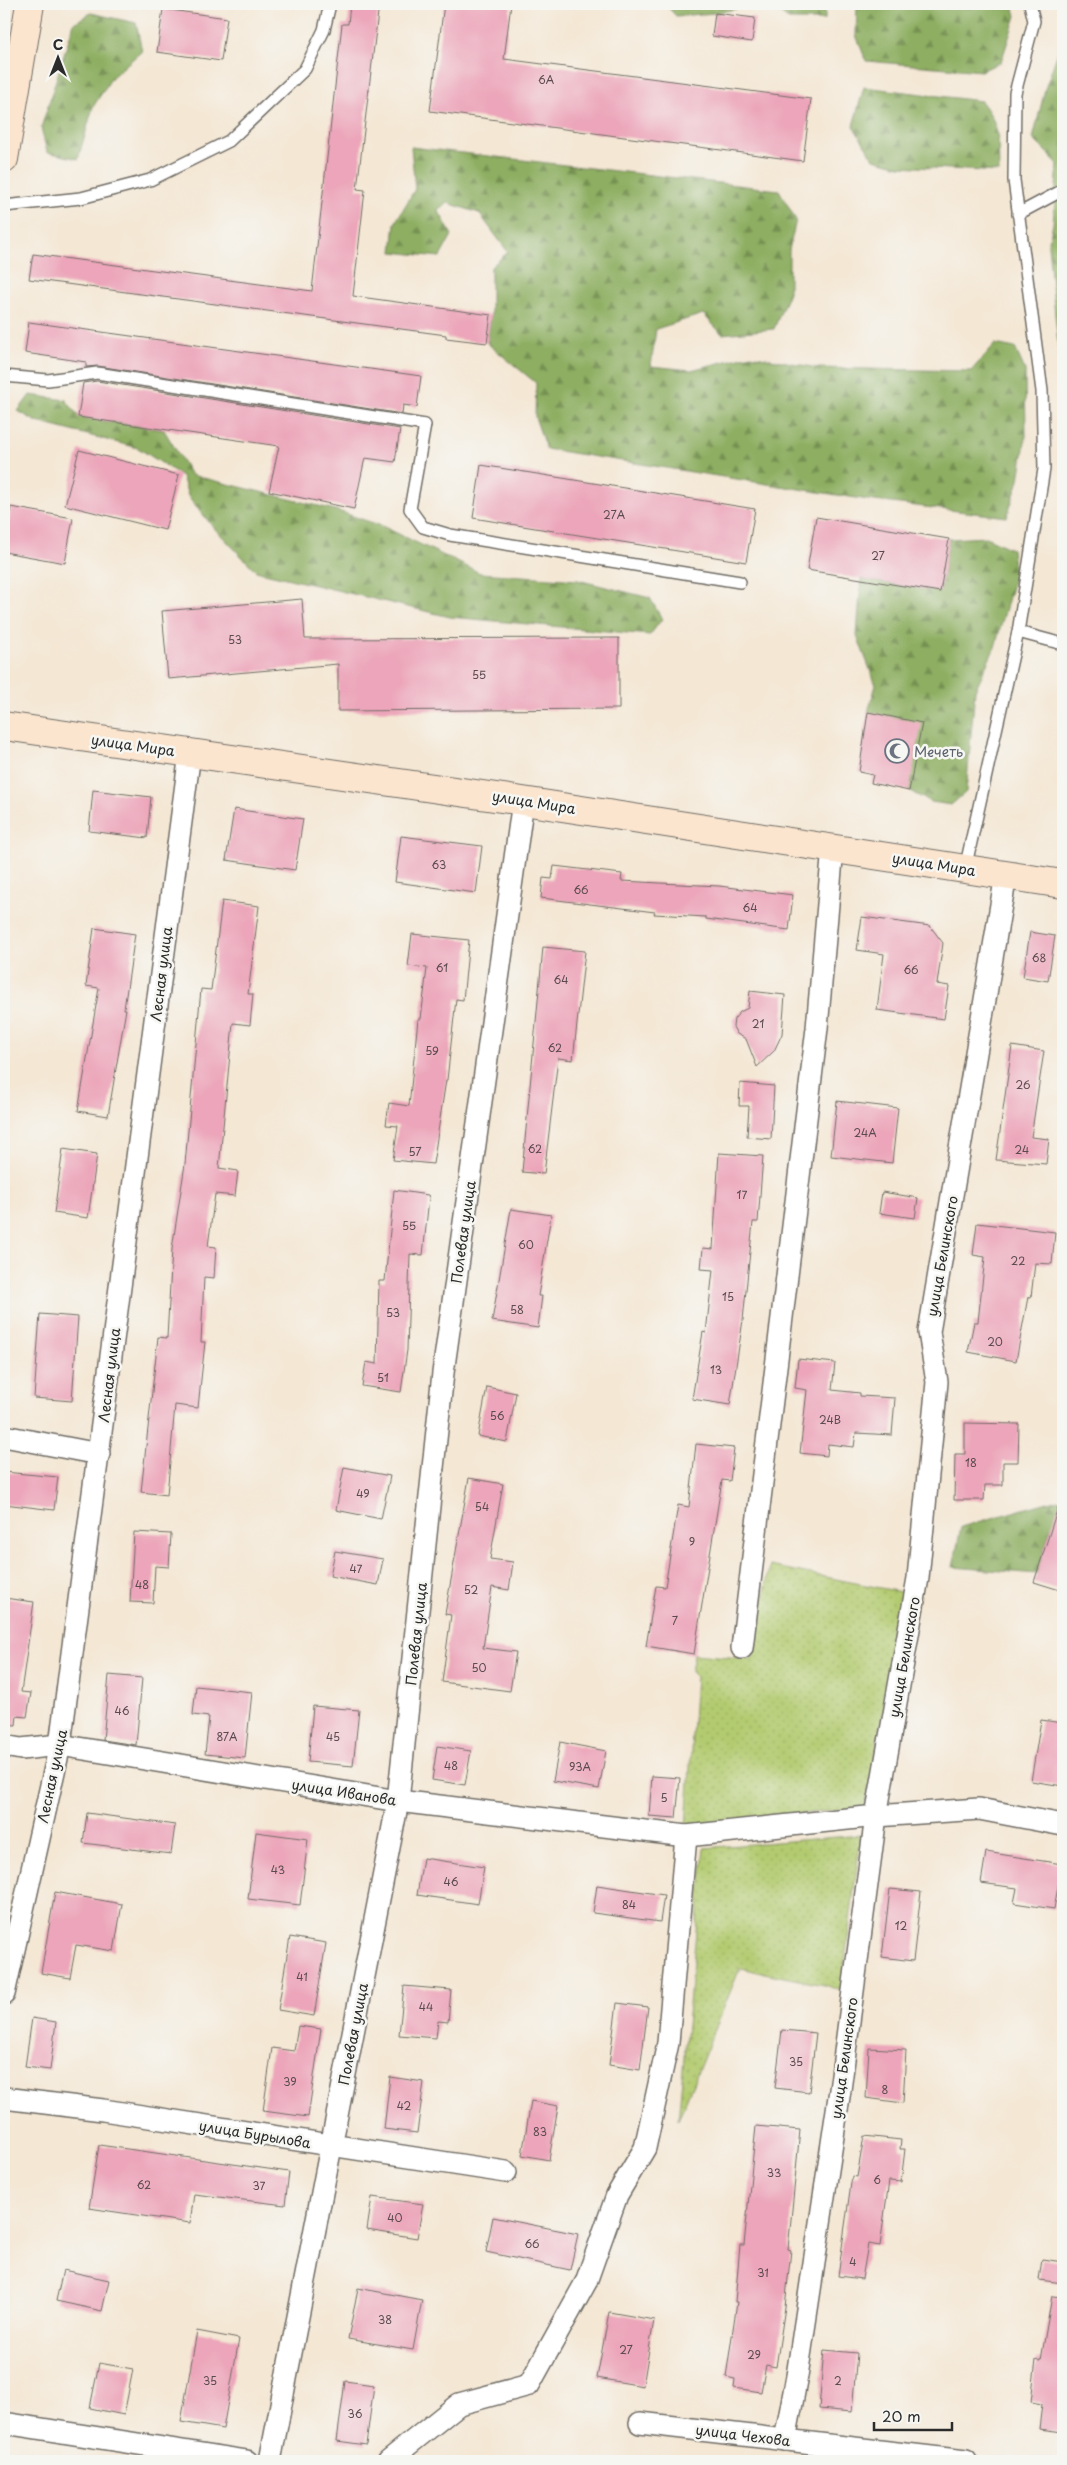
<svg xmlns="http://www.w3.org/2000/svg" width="1067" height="2465" font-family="'Playpen Sans',sans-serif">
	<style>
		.green { fill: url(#green-dots); stroke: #6f7b4e }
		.forest { fill: url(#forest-firs); stroke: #5c6d46 }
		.building { fill: #eca5ba }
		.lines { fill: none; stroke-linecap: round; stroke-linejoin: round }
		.lane-casing { stroke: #716d66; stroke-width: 14 }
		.street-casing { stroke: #716d66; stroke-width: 24 }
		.secondary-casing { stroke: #716d66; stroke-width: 30 }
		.lane { stroke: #fff; stroke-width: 11 }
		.street { stroke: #fff; stroke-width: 21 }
		.secondary { stroke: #fbe5cf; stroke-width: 28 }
		.labels { text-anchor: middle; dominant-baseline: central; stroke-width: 5; stroke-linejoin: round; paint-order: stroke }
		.number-label { font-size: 11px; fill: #5b4a4f }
		.street-label { font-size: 14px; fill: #2b2b2b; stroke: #f6f6f2 }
		.worship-label { font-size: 14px; fill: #5b616d; stroke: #f6f6f2; text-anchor: start }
	</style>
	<defs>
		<pattern id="green-dots" width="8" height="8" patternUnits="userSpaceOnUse" patternTransform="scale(1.25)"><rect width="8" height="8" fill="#b3cb70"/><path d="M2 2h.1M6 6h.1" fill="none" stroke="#9aae61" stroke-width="1.8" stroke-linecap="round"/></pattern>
		<pattern id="forest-firs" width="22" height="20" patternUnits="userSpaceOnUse" patternTransform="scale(1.25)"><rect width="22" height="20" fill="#8eaf62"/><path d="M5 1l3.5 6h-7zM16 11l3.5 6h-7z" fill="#748f51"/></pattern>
	</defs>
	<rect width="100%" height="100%" fill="#f6f6f2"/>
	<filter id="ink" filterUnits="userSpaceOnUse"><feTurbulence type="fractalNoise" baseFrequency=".02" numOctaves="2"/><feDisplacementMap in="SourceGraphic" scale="10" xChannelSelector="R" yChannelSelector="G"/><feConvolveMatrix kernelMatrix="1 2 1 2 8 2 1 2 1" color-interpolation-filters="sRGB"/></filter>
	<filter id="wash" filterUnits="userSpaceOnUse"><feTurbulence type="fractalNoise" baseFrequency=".0096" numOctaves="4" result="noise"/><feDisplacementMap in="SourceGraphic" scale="20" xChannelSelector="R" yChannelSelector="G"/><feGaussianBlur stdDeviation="1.12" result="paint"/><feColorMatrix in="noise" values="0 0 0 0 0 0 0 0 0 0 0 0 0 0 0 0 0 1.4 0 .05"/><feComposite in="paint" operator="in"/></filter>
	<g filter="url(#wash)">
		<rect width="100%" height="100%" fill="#f4e7d4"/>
		<g class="green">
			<path d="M1060,365L1063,366V461H1060Z"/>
			<path d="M770,1566L906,1593L865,1807L686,1827L696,1676L691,1672L694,1654L752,1659Z"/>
			<path d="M861,1835L841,1991L828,1986L740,1968L678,2120L704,1848Z"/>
		</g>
		<g class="forest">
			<path d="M665,4H761L715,13L676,16Z"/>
			<path d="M770,4H825V20H789Z"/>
			<path d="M857,4H1013L1016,16L1001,62L981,71L866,61L856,35Z"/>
			<path d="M91,13L136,23L142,51L112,77L93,107L78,159L47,152L41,128L74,23Z"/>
			<path d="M1063,38V366L1060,365L1048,245L1053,224L1058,164L1033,139L1045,89Z"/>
			<path d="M864,87L981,101C1001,125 998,142 999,172L900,166L874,159L853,126Z"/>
			<path d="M411,147L779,190L796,220L789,250V292L774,329L722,334L703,314L656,329L651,366L691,370L751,355L817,368L971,371L995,344L1015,348L1025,370L1026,436L1019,480L1007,517L875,501L546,449L535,417L536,383L487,343L491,315V267L508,252L479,213L448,203L438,210L452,235L440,257L392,252L395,223L415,189Z"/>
			<path d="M30,395L66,400L79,417L164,430L191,475L335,510L382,526L480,573L578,580L650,598L662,619L650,635L450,617L256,571L214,528L188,496L182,476L138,448L37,422L18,411Z"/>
			<path d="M986,537L1012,549L1015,576L995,647L975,690L966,792L951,805L931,802L909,791L868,712L876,685L857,636L861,579L940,592L949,539Z"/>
			<path d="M1058,1499L1063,1503V1538L1049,1534L1037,1574L953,1567L961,1527Z"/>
		</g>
		<g id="blocks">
			<g class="building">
				<path d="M350,4H379L357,189L365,190L353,296L491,315L487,343L446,338V335L29,279L33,254L312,291L342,24H348Z"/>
				<path d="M444,4H511L504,59L811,99L803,161L430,111Z"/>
				<path d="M163,9L227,18L221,61L157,52Z"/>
				<path d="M715,13L755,18L752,42L712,36Z"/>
				<path d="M29,322L421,376L417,407L403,405L402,414L98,366L86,367V362L25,353Z"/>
				<path d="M97,381L400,429L395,462L365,458L354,509L269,491L279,446L78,417L83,383Z"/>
				<path d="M79,450L179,475L165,530L65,505Z"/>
				<path d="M481,465L755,509L746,562L473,518Z"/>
				<path d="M11,507L73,518L65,563L4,552Z"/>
				<path d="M816,517L949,539L940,592L807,570Z"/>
				<path d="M302,599L305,639L619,638V709L338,711V664L168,679L162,611Z"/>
				<path d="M868,712L922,723L909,791L871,783L873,775L859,772Z"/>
				<path d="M93,790L151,797L147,838L89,831Z"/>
				<path d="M234,809L303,819L295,870L226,860Z"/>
				<path d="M401,836L482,846L476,893L395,882Z"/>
				<path d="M554,866L622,874L621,881L719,886L793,895L789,930L706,919V917L654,914L655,912L541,898L543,878L552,879Z"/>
				<path d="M222,901L259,906L248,994H253L250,1025L233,1023L219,1168L238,1171L235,1196L215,1194L208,1246L216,1247L214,1278L204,1277L201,1342H205L198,1408L175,1405L167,1495L141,1492L158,1337L167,1338L172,1249L185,1164L201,989L211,990Z"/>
				<path d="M862,917L930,926L943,943L937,984L949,986L944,1019L877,1010L884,954L857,950Z"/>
				<path d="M94,928L135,934L124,1009H126L108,1116L78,1111L99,988L86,986Z"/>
				<path d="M1030,932L1055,936L1048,981L1023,977Z"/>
				<path d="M412,934L469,940L463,1000L456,999L447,1080H446L433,1164L393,1160L398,1126L386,1125L389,1103L409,1106L418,1019H421L427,968L408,966Z"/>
				<path d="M543,947L585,951L573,1060L558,1058L544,1174L522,1172Z"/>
				<path d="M750,991L785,995L782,1034L774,1051L757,1067L746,1039L737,1034L733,1027L734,1019L740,1012L748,1008Z"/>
				<path d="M1012,1046L1044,1051L1031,1137L1049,1139L1046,1164L996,1160Z"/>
				<path d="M740,1083L774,1086L771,1139L747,1137L749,1106H739Z"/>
				<path d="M837,1101L898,1108L892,1163L831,1156Z"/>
				<path d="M63,1149L97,1154L88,1218L54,1213Z"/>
				<path d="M719,1153L763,1156L758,1222H753L743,1320L730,1405L692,1399L703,1332L706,1333L713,1270L701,1269L703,1248L713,1249Z"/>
				<path d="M394,1190L428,1195L429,1198L423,1255L410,1254L407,1350L401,1392L362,1386L366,1362L377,1364L379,1281H385Z"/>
				<path d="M882,1192L918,1198L915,1218L879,1213Z"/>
				<path d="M511,1209L551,1215L538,1296H542L538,1328L492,1321Z"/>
				<path d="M977,1223L1055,1232L1052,1264L1035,1263L1031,1297H1028L1016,1361L968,1352L974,1322H978L985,1257L973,1255Z"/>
				<path d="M40,1314L78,1317L72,1401L34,1398Z"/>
				<path d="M798,1359L835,1363L832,1390L860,1393V1396L895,1398L892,1435L856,1433L854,1447L828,1444L827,1456L800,1453L807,1390L795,1388Z"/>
				<path d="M487,1387L516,1393L507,1442L478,1436Z"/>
				<path d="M965,1423L1019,1424L1018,1462H1003V1485H985L984,1500H954L955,1454H965Z"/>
				<path d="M696,1444L734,1448L730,1481L722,1480L694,1654L646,1646L656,1586L665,1587L678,1505L689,1507Z"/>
				<path d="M344,1467L390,1476L381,1519L336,1510Z"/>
				<path d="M4,1472L58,1477L54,1510L4,1504Z"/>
				<path d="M469,1478L503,1484L490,1559L513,1562L509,1590L492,1587L483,1648L516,1652L510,1691L442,1682L451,1615L445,1614Z"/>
				<path d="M1059,1504L1063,1505V1591L1034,1582Z"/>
				<path d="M134,1532L171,1534L169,1567L155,1566L153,1603L130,1602Z"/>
				<path d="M335,1551L383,1559L378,1585L330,1576Z"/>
				<path d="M4,1598L34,1602L21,1692L31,1693L27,1717L17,1716L16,1725L4,1724Z"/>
				<path d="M109,1675L142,1678L136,1745L103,1740Z"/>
				<path d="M196,1686L252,1692L245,1758L205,1754L209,1717L193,1715Z"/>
				<path d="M313,1706L359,1710L353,1766L308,1762Z"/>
				<path d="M1041,1720L1063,1723V1786L1031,1781Z"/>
				<path d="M560,1742L606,1751L599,1789L553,1781Z"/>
				<path d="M437,1746L471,1751L465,1785L432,1780Z"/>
				<path d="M652,1776L680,1778L676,1818L649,1816Z"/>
				<path d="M87,1813L175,1825L171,1854L83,1843Z"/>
				<path d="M256,1832L308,1839L300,1905L248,1899Z"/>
				<path d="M986,1852L1062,1864L1054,1909L1014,1903L1017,1888L981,1883Z"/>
				<path d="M423,1858L484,1867L478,1904L417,1895Z"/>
				<path d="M597,1885L664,1895L660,1922L593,1913Z"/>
				<path d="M890,1889L921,1892L913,1961L882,1957Z"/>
				<path d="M55,1892L122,1904L114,1951L76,1945L70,1978L41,1973Z"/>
				<path d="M290,1937L326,1943L314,2016L278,2010Z"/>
				<path d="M404,1986L451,1990L448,2022L438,2021L436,2038L399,2035Z"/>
				<path d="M617,2003L648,2007L640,2070L609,2065Z"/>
				<path d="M32,2018L56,2022L50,2070L25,2067Z"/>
				<path d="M298,2026L321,2029L308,2117L263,2111L272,2048L294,2051Z"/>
				<path d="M782,2030L816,2033L809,2092L775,2088Z"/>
				<path d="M869,2048L906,2050L903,2103L866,2098Z"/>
				<path d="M390,2077L424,2082L417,2133L384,2129Z"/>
				<path d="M531,2101L558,2106L549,2160L522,2155Z"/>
				<path d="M756,2126L800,2130L788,2249L791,2250L785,2307L776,2367L766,2365L761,2392L734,2388L735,2379L726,2377L737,2302H735L740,2245H744Z"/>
				<path d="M864,2136L901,2140L900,2149H905L901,2182L889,2181L880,2246L868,2244L862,2279L838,2276L852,2176L857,2177Z"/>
				<path d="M99,2145L289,2172L285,2205L194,2194L190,2223L89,2208Z"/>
				<path d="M372,2197L423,2204L417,2238L367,2230Z"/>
				<path d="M493,2217L578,2234L570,2270L486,2252Z"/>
				<path d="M1042,2259L1063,2262V2283L1039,2280Z"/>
				<path d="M63,2270L109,2280L102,2311L56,2301Z"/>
				<path d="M358,2288L422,2300L413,2350L348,2339Z"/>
				<path d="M1052,2296L1063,2297V2432L1039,2429L1042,2404L1031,2402L1036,2359L1041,2360Z"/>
				<path d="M609,2312L654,2320L643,2386L597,2378Z"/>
				<path d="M197,2331L239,2339L223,2429L181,2422Z"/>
				<path d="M824,2350L857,2353L852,2412L819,2409Z"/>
				<path d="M99,2363L133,2369L124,2415L90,2408Z"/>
				<path d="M345,2381L374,2385L366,2445L337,2441Z"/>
			</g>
		</g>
	</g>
	<g filter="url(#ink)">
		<use href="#blocks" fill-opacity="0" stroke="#716d66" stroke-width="1"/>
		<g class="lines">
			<g class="lane-casing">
				<g id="lane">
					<path d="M4,206L81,198L150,180L229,141L305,69L324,30L330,4"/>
					<path d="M1018,214L1063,190"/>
					<path d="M4,376L48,380L97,373L425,425L410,509L423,527L450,535L740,582"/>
					<path d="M1018,632L1063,644"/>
					<path d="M965,869L1018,632L1044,469L1042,391L1014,180L1015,93L1034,21L1030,4"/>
				</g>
			</g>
			<g class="street-casing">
				<g id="street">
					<path d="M4,1436L99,1454"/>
					<path d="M742,1648L817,1028L833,848"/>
					<path d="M4,1746L21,1749L60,1745L398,1801L686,1836L876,1816L979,1809L1063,1825"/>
					<path d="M4,1994L60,1745L190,753"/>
					<path d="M4,2098L103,2110L506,2172"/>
					<path d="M4,2423L247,2461"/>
					<path d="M640,2423L966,2461"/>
					<path d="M785,2440L797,2376L840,2090L876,1816L918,1578L937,1382L929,1332L1006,875"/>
					<path d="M270,2461L398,1801L443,1373L523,801"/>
					<path d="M388,2461L459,2404L529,2385L586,2282L617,2195L645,2148L668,2043L686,1836"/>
				</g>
			</g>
			<g class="secondary-casing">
				<g id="secondary">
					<path d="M4,159L30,4"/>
					<path d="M4,726L523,801L1063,884"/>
				</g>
			</g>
			<use href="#lane" class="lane"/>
			<use href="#street" class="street"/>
			<use href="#secondary" class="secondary"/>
		</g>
	</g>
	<defs>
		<g id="mosque-ring" transform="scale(1.25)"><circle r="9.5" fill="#f6f6f2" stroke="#6b7280" stroke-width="1.5"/><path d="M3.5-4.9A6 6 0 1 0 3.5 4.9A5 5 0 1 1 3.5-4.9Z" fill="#6b7280"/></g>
	</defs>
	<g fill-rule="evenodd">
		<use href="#mosque-ring" x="897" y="751"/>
	</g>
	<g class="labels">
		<g class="number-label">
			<text x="546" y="79">6А</text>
			<text x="614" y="514">27А</text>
			<text x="878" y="555">27</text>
			<text x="235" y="639">53</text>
			<text x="479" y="674">55</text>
			<text x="439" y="864">63</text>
			<text x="581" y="889">66</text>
			<text x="750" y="907">64</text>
			<text x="1039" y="957">68</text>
			<text x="442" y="967">61</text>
			<text x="911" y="969">66</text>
			<text x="561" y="979">64</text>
			<text x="758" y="1023">21</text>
			<text x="555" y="1047">62</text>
			<text x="432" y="1050">59</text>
			<text x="1023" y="1084">26</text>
			<text x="865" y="1132">24А</text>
			<text x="535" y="1148">62</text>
			<text x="1022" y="1149">24</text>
			<text x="415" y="1151">57</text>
			<text x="742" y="1194">17</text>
			<text x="409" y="1225">55</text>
			<text x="526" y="1244">60</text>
			<text x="1018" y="1260">22</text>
			<text x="728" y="1296">15</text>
			<text x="517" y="1309">58</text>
			<text x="393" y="1312">53</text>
			<text x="995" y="1341">20</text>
			<text x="716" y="1369">13</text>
			<text x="383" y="1377">51</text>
			<text x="497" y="1415">56</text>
			<text x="830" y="1419">24В</text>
			<text x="971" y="1462">18</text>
			<text x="363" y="1493">49</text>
			<text x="482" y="1506">54</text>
			<text x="692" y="1541">9</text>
			<text x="356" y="1568">47</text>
			<text x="142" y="1584">48</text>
			<text x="471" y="1589">52</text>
			<text x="675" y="1620">7</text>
			<text x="479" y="1667">50</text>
			<text x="122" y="1710">46</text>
			<text x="227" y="1736">87А</text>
			<text x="333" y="1736">45</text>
			<text x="451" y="1765">48</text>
			<text x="580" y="1766">93А</text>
			<text x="664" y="1797">5</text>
			<text x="278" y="1869">43</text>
			<text x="451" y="1881">46</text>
			<text x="629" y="1904">84</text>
			<text x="901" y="1925">12</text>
			<text x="302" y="1976">41</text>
			<text x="426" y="2006">44</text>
			<text x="796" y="2061">35</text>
			<text x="290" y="2081">39</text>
			<text x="885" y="2089">8</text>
			<text x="404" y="2105">42</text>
			<text x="540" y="2131">83</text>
			<text x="774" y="2172">33</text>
			<text x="877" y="2179">6</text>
			<text x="144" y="2184">62</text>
			<text x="259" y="2185">37</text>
			<text x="395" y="2217">40</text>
			<text x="532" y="2243">66</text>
			<text x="853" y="2261">4</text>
			<text x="763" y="2272">31</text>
			<text x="385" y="2319">38</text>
			<text x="626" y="2349">27</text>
			<text x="754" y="2354">29</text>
			<text x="210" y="2380">35</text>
			<text x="838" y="2380">2</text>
			<text x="355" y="2413">36</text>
		</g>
		<g class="street-label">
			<text transform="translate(133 745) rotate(8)">улица Мира</text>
			<text transform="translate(534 802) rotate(9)">улица Мира</text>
			<text transform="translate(934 864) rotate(9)">улица Мира</text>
			<text transform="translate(161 974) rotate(-83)">Лесная улица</text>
			<text transform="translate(463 1232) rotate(-82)">Полевая улица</text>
			<text transform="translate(942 1256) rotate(-80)">улица Белинского</text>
			<text transform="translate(109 1375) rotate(-83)">Лесная улица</text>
			<text transform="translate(416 1634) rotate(-84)">Полевая улица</text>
			<text transform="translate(904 1657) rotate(-80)">улица Белинского</text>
			<text transform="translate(52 1776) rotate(-78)">Лесная улица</text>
			<text transform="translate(344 1792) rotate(9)">улица Иванова</text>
			<text transform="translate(353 2034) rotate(-79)">Полевая улица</text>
			<text transform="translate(844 2058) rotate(-82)">улица Белинского</text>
			<text transform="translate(255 2134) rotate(9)">улица Бурылова</text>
			<text transform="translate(743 2435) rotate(7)">улица Чехова</text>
		</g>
		<g class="worship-label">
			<text x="914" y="751">Мечеть</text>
		</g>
	</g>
	<rect width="1067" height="2465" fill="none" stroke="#f6f6f2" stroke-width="20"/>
	<g transform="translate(58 58)" stroke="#f6f6f2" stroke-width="4" paint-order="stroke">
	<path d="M0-4L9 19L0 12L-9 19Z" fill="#2b2b2b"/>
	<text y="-8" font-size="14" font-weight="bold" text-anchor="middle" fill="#2b2b2b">С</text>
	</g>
	<path d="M874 2422v8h78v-8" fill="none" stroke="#2b2b2b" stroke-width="2.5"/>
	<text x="882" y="2422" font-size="15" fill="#2b2b2b" stroke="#f6f6f2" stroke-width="4" paint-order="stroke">20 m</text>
</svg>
